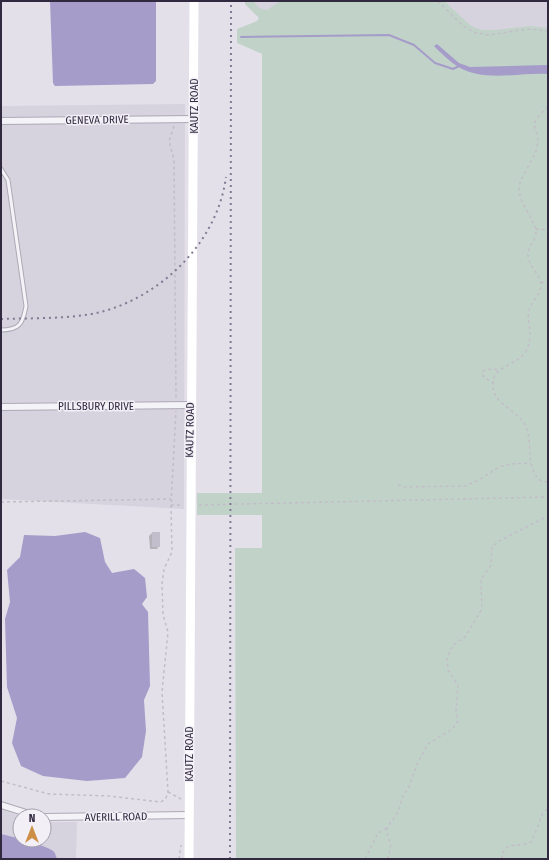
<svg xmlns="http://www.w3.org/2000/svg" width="549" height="860" font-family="'Fira Sans Condensed',sans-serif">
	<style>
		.built { fill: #d6d2de }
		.green { fill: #c1d3c9 }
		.water { fill: #a59cc9 }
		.shadow { fill: #0003 }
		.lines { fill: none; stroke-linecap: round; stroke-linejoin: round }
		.stream { stroke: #a59cc9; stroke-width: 2 }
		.building { fill: #c2becc }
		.lane-casing { stroke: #aea9b6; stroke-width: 5 }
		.street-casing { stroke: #aea9b6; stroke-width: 8 }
		.path { stroke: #c1bec7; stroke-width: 1.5; stroke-dasharray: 3 3; stroke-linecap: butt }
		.lane { stroke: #f4f3f7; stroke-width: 3 }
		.street { stroke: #f4f3f7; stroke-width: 6 }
		.secondary { stroke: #fff; stroke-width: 9 }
		.rail { stroke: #817a92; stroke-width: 2; stroke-dasharray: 2 4; stroke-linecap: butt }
		.labels { text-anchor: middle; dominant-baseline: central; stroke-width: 3; stroke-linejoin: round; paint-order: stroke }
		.street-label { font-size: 11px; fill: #312940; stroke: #f2f0f6 }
	</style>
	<rect width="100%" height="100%" fill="#e3e0e9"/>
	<g class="built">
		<path d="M245,1H548V45L279,18L245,4Z"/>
		<path d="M185,104L184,509L1,499V106Z"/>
		<path d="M1,810L20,816V840H44V822H77L76,859H1Z"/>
	</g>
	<path class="green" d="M245,1H253L259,8L267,10L280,1H444L470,25L481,30H496L529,26L548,28V859H236L235,548H262V515H197V493H262V54L237,43V29L257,21L259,18L245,4Z"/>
	<g class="water">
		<path d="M50,1H156V81L153,84L55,86L53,83Z"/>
		<path d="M437,44L459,63L470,67L546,65H548V74C520,72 483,83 457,66C449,61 441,53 434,46Z"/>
		<path d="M85,532L100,538L105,562L112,573L134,569L145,578L147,597L142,604L148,612L150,686L144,700L146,731L142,757L125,778L87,781L43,776L21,766L12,743L17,718L7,687L5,619L10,602L7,570L20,557L24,535L55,536Z"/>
		<path d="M1,834C10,836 48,846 53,851C55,852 56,856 57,859H1Z"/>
	</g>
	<path class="shadow" d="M152,533L159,546L157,549H150L149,536Z"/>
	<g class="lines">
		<path class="stream" d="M241,37L389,35L414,45L435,63L453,69L459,66"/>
	</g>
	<rect class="building" x="152" y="532" width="8" height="15"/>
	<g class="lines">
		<g class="lane-casing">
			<path id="lane" d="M1,169L8,180L26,306C23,324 19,330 1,330"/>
		</g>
		<g class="street-casing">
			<g id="street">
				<path d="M1,121L194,119"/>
				<path d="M1,407L191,405"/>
				<path d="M1,805L36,816"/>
				<path d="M44,817L189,815"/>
			</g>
		</g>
		<g class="path">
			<path d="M438,1L463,26L476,33L489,35L527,29L548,31"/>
			<path d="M548,107C523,129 541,124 537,147C534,161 520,176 519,188C519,204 534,218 536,231C537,240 527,246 528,256C529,266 539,274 541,283C542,294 531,301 529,311C527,318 530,327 530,335C529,361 512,360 496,373C483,401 513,406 524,423C535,441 523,466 541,481L548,482"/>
			<path d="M174,126L169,141L174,160L176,399"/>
			<path d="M536,229L548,230"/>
			<path d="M541,283L548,280"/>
			<path d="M494,384L483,376V371L491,369L500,370"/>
			<path d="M398,485L404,487L465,486L477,481L499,467L510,464L531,463"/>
			<path d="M1,502L171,499"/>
			<path d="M171,505H183"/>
			<path d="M199,505L548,497"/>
			<path d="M1,781L49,794L108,796L161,802L166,798L168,792L162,692L168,632L163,615L162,584L164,569L172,552L171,505L176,411"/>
			<path d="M168,792L181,799"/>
			<path d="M179,859L181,845"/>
			<path d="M365,859L378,833L387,828"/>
			<path d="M387,859C395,839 387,845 387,828L398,812L403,796L409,787L417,764L428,744L452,729L458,721L456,710L458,685L448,670L447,658L453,645L465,637L482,609L481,583L482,578L491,565L492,547L499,541L548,516"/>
			<path d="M502,859C503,838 520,850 532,841L543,813L548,808"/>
		</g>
		<use href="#lane" class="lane"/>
		<use href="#street" class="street"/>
		<path class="secondary" d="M189,859L194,1"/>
		<g class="rail">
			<path d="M1,319C31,318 62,319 92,314C157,301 217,245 226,177"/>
			<path d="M230,859L231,1"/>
		</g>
	</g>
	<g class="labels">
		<g class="street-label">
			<text transform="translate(194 106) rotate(-90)">KAUTZ ROAD</text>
			<text transform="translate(97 120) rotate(-1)">GENEVA DRIVE</text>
			<text x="96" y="406">PILLSBURY DRIVE</text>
			<text transform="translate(190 430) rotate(-89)">KAUTZ ROAD</text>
			<text transform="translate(189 754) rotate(-90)">KAUTZ ROAD</text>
			<text transform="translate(116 817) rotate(-1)">AVERILL ROAD</text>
		</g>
	</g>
	<rect width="549" height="860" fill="none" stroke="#312940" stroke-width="4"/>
	<g transform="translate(32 828)"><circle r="19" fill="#f2f0f6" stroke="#a5a0ad"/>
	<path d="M0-3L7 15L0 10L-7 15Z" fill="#cd8f47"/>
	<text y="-6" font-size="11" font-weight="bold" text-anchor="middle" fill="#312940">N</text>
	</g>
</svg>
